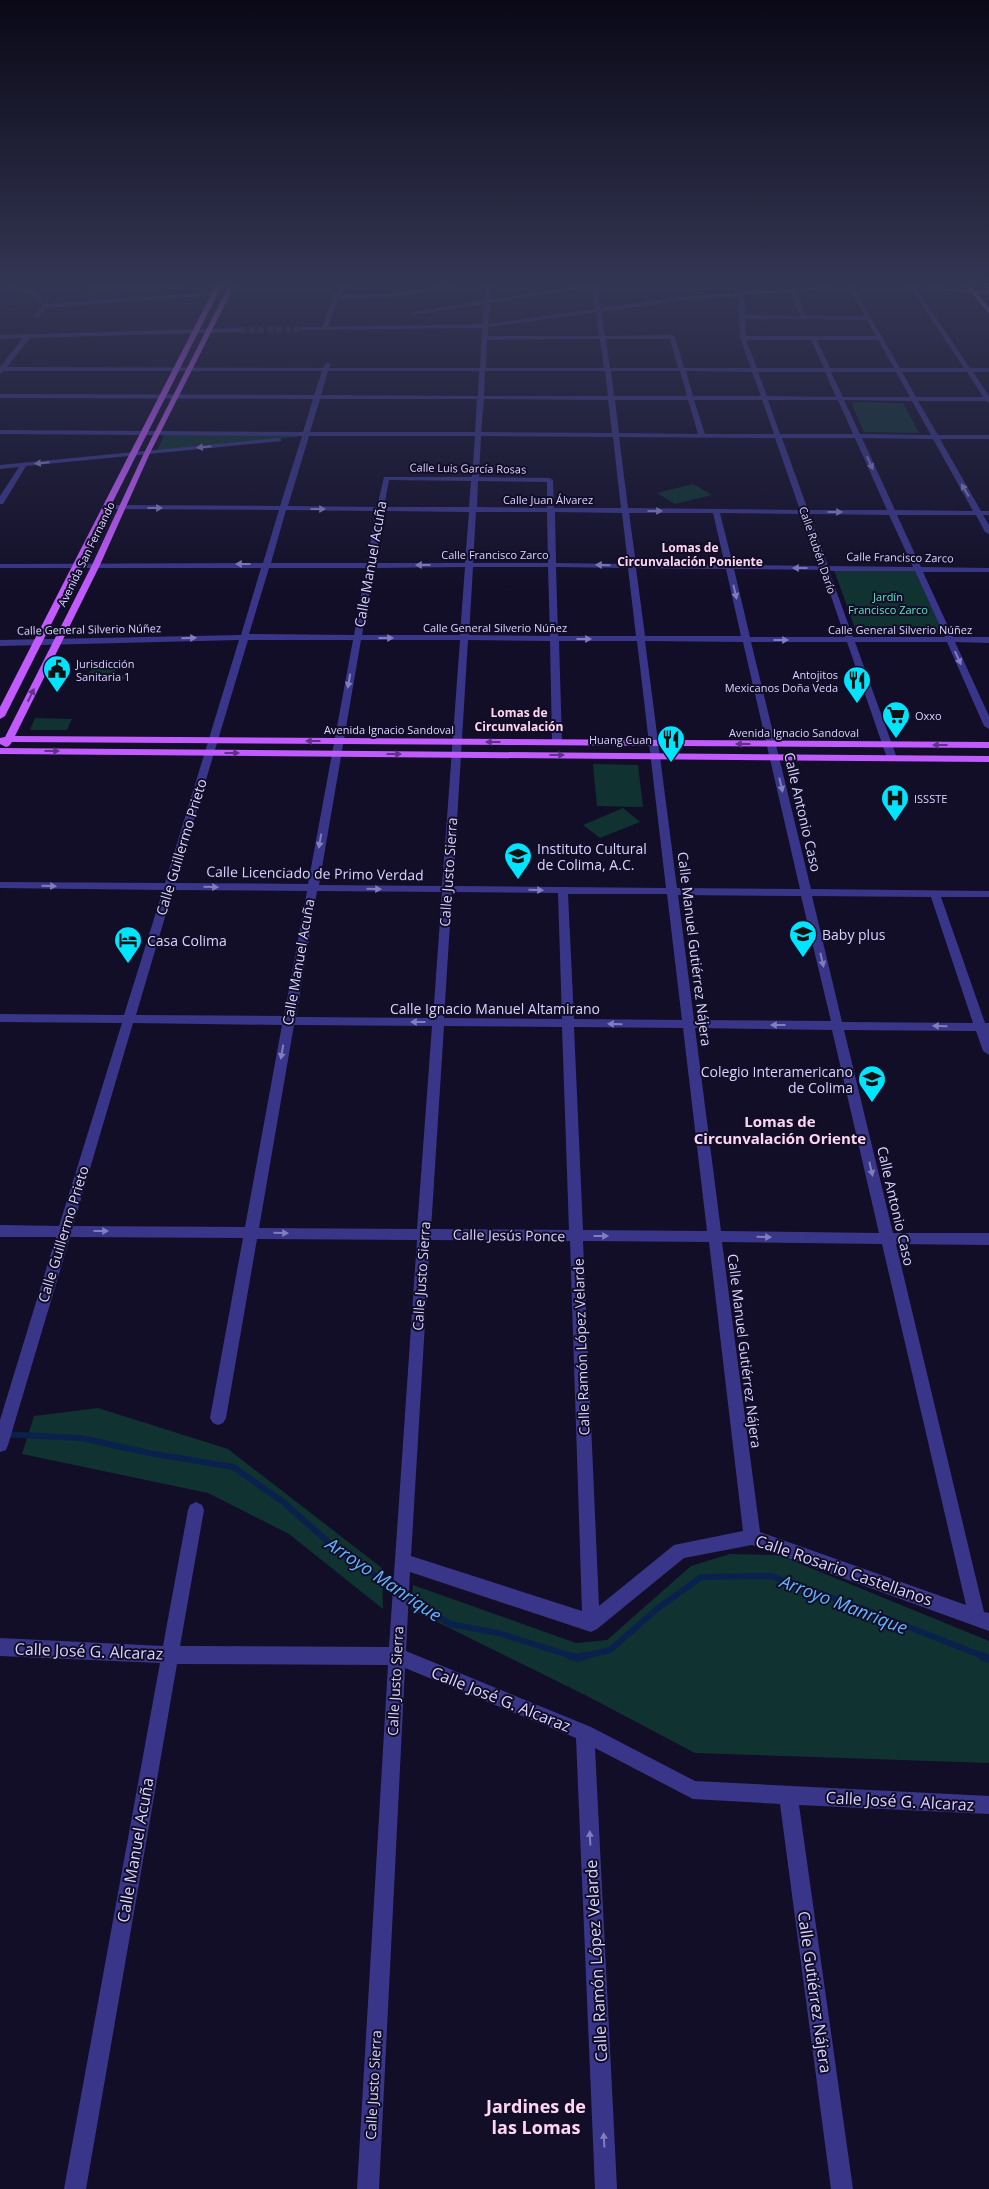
<svg xmlns="http://www.w3.org/2000/svg" width="989" height="2189" font-family="'Open Sans',sans-serif">
	<style>
		.green { fill: #103231 }
		.lines { fill: none; stroke-linecap: round; stroke-linejoin: round }
		.stream-far1 { stroke: #09214c; stroke-width: 6 }
		.stream { stroke: #09214c; stroke-width: 8 }
		.river { fill: #09214c; fill-rule: evenodd }
		.minor-tunnel { stroke: #302c48; stroke-width: 6; stroke-dasharray: 6 3; stroke-linecap: butt }
		.minor { fill: #393689; fill-rule: evenodd }
		.major { fill: #c25bff; fill-rule: evenodd }
		.oneway { fill: #817dbe }
		.oneway2 { fill: #613189 }
		.labels { text-anchor: middle; dominant-baseline: central; stroke-width: 4; stroke-linejoin: round; paint-order: stroke }
		.far-street-label { font-size: 11px; fill: #d9d4ff; stroke: #120e28 }
		.far-park-label { font-size: 11px; fill: #58e7c4; stroke: #120e28 }
		.far-poi-label { font-size: 11px; fill: #d9d4ff; stroke: #120e28; text-anchor: start }
		.far-neighbourhood-label { font-size: 12px; font-weight: bold; fill: #ffd6f0; stroke: #120e28 }
		.street-label { font-size: 14px; fill: #d9d4ff; stroke: #120e28 }
		.poi-label { font-size: 14px; fill: #d9d4ff; stroke: #120e28; text-anchor: start }
		.neighbourhood-label { font-size: 15px; font-weight: bold; fill: #ffd6f0; stroke: #120e28 }
		.near-street-label { font-size: 16px; fill: #d9d4ff; stroke: #120e28 }
		.near-water-label { font-size: 18px; font-style: italic; fill: #62b6ff; stroke: #120e28 }
		.near-neighbourhood-label { font-size: 18px; font-weight: bold; fill: #ffd6f0; stroke: #120e28 }
	</style>
	<rect width="100%" height="100%" fill="#120e28"/>
	<g class="green">
		<path d="M91,287H180L113,299L58,303L49,298L86,294Z"/>
		<path d="M851,402L903,403L919,433L864,432Z"/>
		<path d="M297,434V437L157,451L164,435Z"/>
		<path d="M693,484L712,495L675,504L657,493Z"/>
		<path d="M834,570L915,571L944,634H857Z"/>
		<path d="M97,663L114,666L116,673L127,677L117,683L88,674Z"/>
		<path d="M35,718L72,719L67,730H30Z"/>
		<path d="M593,764L638,765L643,807L597,806Z"/>
		<path d="M623,808L640,822L600,838L583,825Z"/>
		<path d="M98,1408L228,1449L382,1568L383,1609L289,1534L208,1493L22,1454L34,1416Z"/>
		<path d="M730,1554L779,1555L989,1641V1763L695,1753L587,1696L411,1609L413,1585L576,1643L607,1640L691,1566Z"/>
	</g>
	<g class="lines">
		<g class="stream-far1">
			<path d="M0,1434L81,1438L149,1453L233,1467L282,1501L344,1556L397,1590"/>
			<path d="M404,1595L450,1624L498,1633L575,1657"/>
			<path d="M580,1657L610,1650L657,1609L701,1577L771,1576L860,1608L985,1657"/>
		</g>
		<g class="stream">
			<path d="M571,1656L577,1658L585,1656"/>
			<path d="M982,1656L989,1659"/>
		</g>
		<path class="river" d="M135,287H156L154,290L109,301L64,306L0,305V297C46,298 90,298 135,287Z"/>
		<path class="minor-tunnel" d="M240,330L302,329"/>
		<g class="minor">
			<path d="M11,287L31,290L44,299L39,300L27,292Z"/>
			<path d="M341,287H347L340,295L387,294L441,287H453L387,298L338,299L328,327L483,324L484,304L413,315L410,313L484,300L486,287H491L490,300L574,287H586L490,303L488,324L595,309L592,287H597L600,308L687,296L736,293L732,289L735,287L742,292L835,287L796,291L806,316H865L848,287H853L900,368H964L910,287H915L970,368H989V372H973L989,396V403L986,401H918L938,435H989V439H940L981,511H989V515H983L989,525V534L985,532L976,515H897L921,567L989,568V572H923L953,637H989V643L955,642L989,716V729L984,726L947,642H855L897,758L892,761L887,758L847,642H751L811,889L989,891V897H941L985,1023H989V1055L983,1051L976,1031L844,1030L893,1233H989V1245L896,1244L984,1612L989,1613V1631L752,1545L684,1558L597,1629L591,1632L410,1572L406,1651L591,1727L695,1781L989,1796V1814L799,1805L853,2189H831L780,1804L693,1799L595,1748L617,2189H595L576,1738L405,1668L379,2189H357L388,1665L177,1664L86,2189H64L160,1663L0,1656V1638L163,1646L188,1510L190,1505L196,1502L202,1505L204,1510L180,1646L389,1647L417,1240L257,1239L226,1418L223,1423L218,1425L213,1423L210,1418L243,1238L70,1237L8,1445L6,1450L0,1452V1420L56,1237H0V1225L59,1226L122,1023L0,1022V1014L124,1015L163,890L0,888V882L165,883L239,640L0,646V640L241,635L261,568H0V564L263,563L279,510L107,509L103,507L107,505L280,506L302,436L0,434V430L303,432L313,399L0,398V394L314,395L322,371H4L0,374V367L23,338L0,339V335L240,328L243,330L240,332L30,338L7,367L323,368L327,362L330,364L329,368H480L482,328L300,330L302,327H322L333,297ZM791,292L800,316L745,315L744,295ZM738,296L740,338L751,368H684L675,337L672,335L605,336L601,312L687,300ZM596,312L599,336H488V327ZM745,319L867,320L876,336H746ZM600,339L604,368H486L487,340ZM606,339H670L678,368H610ZM746,340H811L824,368H757ZM817,340H878L894,368H830ZM328,371H479L478,396L321,395ZM485,371H605L608,396H484ZM611,371H680L687,396H614ZM686,371L752,372L761,396H693ZM758,372H825L836,397L767,396ZM831,372H896L910,397H843ZM902,372H967L983,397H916ZM320,399H477L475,432H310ZM484,399L608,400L612,433L481,432ZM615,400H688L698,434L619,433ZM694,400H762L774,434H705ZM768,400H838L853,434H780ZM844,400L912,401L931,435L860,434ZM309,436H475L472,477H384L377,507L288,506ZM481,436L613,437L621,508H554L553,480L550,478L479,477ZM619,437L775,438L800,510L628,508ZM782,438H855L887,510H808ZM862,438L933,439L973,511L895,510ZM389,480L471,481L469,507H384ZM478,481L547,482V508L477,507ZM286,510L376,511L367,563H271ZM384,511L469,512L465,563H375ZM476,512H547L548,563H473ZM555,512L622,513L628,564L556,563ZM629,513H713L725,565L636,564ZM720,513L802,514L820,566L733,565ZM809,514L889,515L913,567L828,566ZM465,567L460,635H362L374,568ZM473,567H548L550,636L469,635ZM556,567L628,568L636,636H558ZM269,568H366L354,635L249,634ZM636,568L726,569L741,636H645ZM734,569L822,570L845,637H750ZM829,571H915L945,637H853ZM248,640H353L308,884L175,883ZM361,640H460L442,886L319,885ZM468,640L550,641L552,742L557,745L562,742L559,641H637L666,888L453,886ZM645,641L743,642L800,889L677,888ZM173,890L307,891L284,1016L136,1015ZM317,891L442,892L433,1018L296,1017ZM452,892L558,893L562,1019L444,1018ZM568,894H667L682,1020L574,1019ZM678,895L801,896L831,1021L694,1020ZM812,896L931,897L973,1023L842,1022ZM133,1023L282,1025L245,1227L73,1226ZM294,1025L432,1026L417,1229L259,1228ZM444,1026L562,1027L569,1230L431,1229ZM574,1027L683,1028L707,1231L583,1230ZM695,1028L832,1030L879,1233L721,1231ZM430,1240L570,1241L582,1611L411,1556ZM583,1241L709,1242L743,1531L674,1545L599,1606ZM722,1242L882,1244L966,1605L760,1532Z"/>
			<path d="M928,287L989,291V295L931,289Z"/>
			<path d="M214,292L216,295L46,308L39,317L34,316L44,304Z"/>
			<path d="M279,438L281,439V441L26,466L3,504H0V496L19,467L0,469V465Z"/>
		</g>
		<g class="major">
			<path d="M215,287H221L5,716L0,719V707Z"/>
			<path d="M228,287H234L150,453L100,565L15,736L989,742V748L12,742L9,746L6,747L0,744V738L5,737L92,565L144,453Z"/>
			<path d="M967,287H972L989,308V314Z"/>
			<path d="M984,287H989V293L987,292Z"/>
			<path d="M0,748L989,756V762L0,754Z"/>
		</g>
	</g>
	<defs><path id="oneway-solid" d="M-6-.8H1V-3.2L6.5 0L1 3.2V.8H-6Z" transform="scale(1.25)"/></defs>
	<g class="oneway">
		<use href="#oneway-solid" transform="translate(204 447) rotate(174)"/>
		<use href="#oneway-solid" transform="translate(42 463) rotate(174)"/>
		<use href="#oneway-solid" transform="translate(870 463) rotate(66)"/>
		<use href="#oneway-solid" transform="translate(965 490) rotate(-120)"/>
		<use href="#oneway-solid" transform="translate(155 508)"/>
		<use href="#oneway-solid" transform="translate(318 509)"/>
		<use href="#oneway-solid" transform="translate(655 511)"/>
		<use href="#oneway-solid" transform="translate(835 512)"/>
		<use href="#oneway-solid" transform="translate(243 564) rotate(180)"/>
		<use href="#oneway-solid" transform="translate(423 565) rotate(-180)"/>
		<use href="#oneway-solid" transform="translate(603 565) rotate(-179)"/>
		<use href="#oneway-solid" transform="translate(800 568) rotate(-180)"/>
		<use href="#oneway-solid" transform="translate(735 592) rotate(77)"/>
		<use href="#oneway-solid" transform="translate(189 638) rotate(-1)"/>
		<use href="#oneway-solid" transform="translate(386 638)"/>
		<use href="#oneway-solid" transform="translate(584 639)"/>
		<use href="#oneway-solid" transform="translate(781 640)"/>
		<use href="#oneway-solid" transform="translate(958 658) rotate(66)"/>
		<use href="#oneway-solid" transform="translate(349 681) rotate(100)"/>
		<use href="#oneway-solid" transform="translate(781 785) rotate(77)"/>
		<use href="#oneway-solid" transform="translate(320 841) rotate(100)"/>
		<use href="#oneway-solid" transform="translate(49 886) rotate(1)"/>
		<use href="#oneway-solid" transform="translate(211 887) rotate(1)"/>
		<use href="#oneway-solid" transform="translate(374 889) rotate(1)"/>
		<use href="#oneway-solid" transform="translate(536 890) rotate(1)"/>
		<use href="#oneway-solid" transform="translate(822 960) rotate(77)"/>
		<use href="#oneway-solid" transform="translate(418 1022) rotate(-180)"/>
		<use href="#oneway-solid" transform="translate(615 1024) rotate(-179)"/>
		<use href="#oneway-solid" transform="translate(778 1025) rotate(-180)"/>
		<use href="#oneway-solid" transform="translate(940 1026) rotate(-179)"/>
		<use href="#oneway-solid" transform="translate(282 1052) rotate(100)"/>
		<use href="#oneway-solid" transform="translate(871 1169) rotate(77)"/>
		<use href="#oneway-solid" transform="translate(101 1231)"/>
		<use href="#oneway-solid" transform="translate(281 1233) rotate(1)"/>
		<use href="#oneway-solid" transform="translate(601 1236)"/>
		<use href="#oneway-solid" transform="translate(764 1237) rotate(1)"/>
		<use href="#oneway-solid" transform="translate(590 1838) rotate(-93)"/>
		<use href="#oneway-solid" transform="translate(604 2140) rotate(-93)"/>
	</g>
	<g class="oneway2">
		<use href="#oneway-solid" transform="translate(31 695) rotate(-64)"/>
		<use href="#oneway-solid" transform="translate(313 741) rotate(-180)"/>
		<use href="#oneway-solid" transform="translate(493 742) rotate(-180)"/>
		<use href="#oneway-solid" transform="translate(743 744) rotate(-180)"/>
		<use href="#oneway-solid" transform="translate(940 745) rotate(-180)"/>
		<use href="#oneway-solid" transform="translate(52 751)"/>
		<use href="#oneway-solid" transform="translate(232 753)"/>
		<use href="#oneway-solid" transform="translate(394 754)"/>
		<use href="#oneway-solid" transform="translate(557 755)"/>
	</g>
	<linearGradient id="sky" x2="0" y2="1"><stop stop-color="#0a0816"/><stop offset="0.48" stop-color="#333653"/><stop offset="1" stop-color="#333653" stop-opacity="0"/></linearGradient>
	<rect width="989" height="593" fill="url(#sky)"/>
	<defs>
		<g id="civic-pin" transform="scale(1.4375)"><path d="M0 17L-7.5 6A9.5 9.5 0 1 1 7.5 6Z" fill="#00e5ff" stroke="#120e28"/><path d="M-.6-6.5H3V-4.5H.6V-3L4-1V1h2V6H-6V1h2V-1L-.6-3ZM-1.2 2.5V6h2.4V2.5Z" fill="#111"/></g>
		<g id="restaurant-pin" transform="scale(1.4375)"><path d="M0 17L-7.5 6A9.5 9.5 0 1 1 7.5 6Z" fill="#00e5ff" stroke="#120e28"/><path d="M-5-6h1v4h1v-4h1v4h1v-4h1v5L-1.5 .5V6h-2V.5L-5-1ZM5-6V6H3V1.5H1.5Q1.5-4 5-6Z" fill="#111"/></g>
		<g id="supermarket-pin" transform="scale(1.4375)"><path d="M0 17L-7.5 6A9.5 9.5 0 1 1 7.5 6Z" fill="#00e5ff" stroke="#120e28"/><path d="M-6-5.5h2.5l.6 2H6L4.5 2H-2.5L-4.4-4H-6ZM-1.5 3.2a1.3 1.3 0 1 0 .1 0ZM3 3.2a1.3 1.3 0 1 0 .1 0Z" fill="#111"/></g>
		<g id="hospital-pin" transform="scale(1.4375)"><path d="M0 17L-7.5 6A9.5 9.5 0 1 1 7.5 6Z" fill="#00e5ff" stroke="#120e28"/><path d="M-5-5h3v3.5h4V-5h3V5h-3V1.5h-4V5h-3Z" fill="#111"/></g>
		<g id="school-pin" transform="scale(1.4375)"><path d="M0 17L-7.5 6A9.5 9.5 0 1 1 7.5 6Z" fill="#00e5ff" stroke="#120e28"/><path d="M0-5L7-2L0 1L-7-2ZM-4 1L0 2.5L4 1V4Q0 6-4 4Z" fill="#111"/></g>
		<g id="hotel-pin" transform="scale(1.4375)"><path d="M0 17L-7.5 6A9.5 9.5 0 1 1 7.5 6Z" fill="#00e5ff" stroke="#120e28"/><path d="M-6-4.5h1.5V1H6V5H4.5V3h-9V5H-6ZM-4 0a1.8 1.8 0 1 1 3.6 0ZM.5 0V-2.5h3Q6-2.5 6 0Z" fill="#111"/></g>
	</defs>
	<g fill-rule="evenodd">
		<use href="#civic-pin" x="57" y="669"/>
		<use href="#restaurant-pin" x="857" y="680"/>
		<use href="#supermarket-pin" x="896" y="715"/>
		<use href="#restaurant-pin" x="671" y="739"/>
		<use href="#hospital-pin" x="895" y="798"/>
		<use href="#school-pin" x="518" y="856"/>
		<use href="#school-pin" x="803" y="934"/>
		<use href="#hotel-pin" x="128" y="940"/>
		<use href="#school-pin" x="872" y="1079"/>
	</g>
	<g class="labels">
		<g class="far-street-label">
			<text transform="translate(468 468) rotate(1)">Calle Luis García Rosas</text>
			<text x="548" y="499">Calle Juan Álvarez</text>
			<text transform="translate(818 550) rotate(71)">Calle Rubén Darío</text>
			<text transform="translate(86 554) rotate(-64)">Avenida San Fernando</text>
			<text x="495" y="554">Calle Francisco Zarco</text>
			<text transform="translate(900 557) rotate(1)">Calle Francisco Zarco</text>
			<text x="495" y="627">Calle General Silverio Núñez</text>
			<text transform="translate(89 629) rotate(-1)">Calle General Silverio Núñez</text>
			<text x="900" y="629">Calle General Silverio Núñez</text>
			<text x="389" y="729">Avenida Ignacio Sandoval</text>
			<text x="794" y="732">Avenida Ignacio Sandoval</text>
		</g>
		<g class="far-park-label">
			<text x="888" y="596">Jardín<tspan x="888" dy="13">Francisco Zarco</tspan></text>
		</g>
		<g class="far-poi-label">
			<text x="76" y="663">Jurisdicción<tspan x="76" dy="13">Sanitaria 1</tspan></text>
			<text x="838" y="674" text-anchor="end">Antojitos<tspan x="838" dy="13">Mexicanos Doña Veda</tspan></text>
			<text x="915" y="715">Oxxo</text>
			<text x="652" y="739" text-anchor="end">Huang Cuan</text>
			<text x="914" y="798">ISSSTE</text>
		</g>
		<g class="far-neighbourhood-label">
			<text x="690" y="547">Lomas de<tspan x="690" dy="14">Circunvalación Poniente</tspan></text>
			<text x="519" y="712">Lomas de<tspan x="519" dy="14">Circunvalación</tspan></text>
		</g>
		<g class="street-label">
			<text transform="translate(370 564) rotate(-80)">Calle Manuel Acuña</text>
			<text transform="translate(803 812) rotate(77)">Calle Antonio Caso</text>
			<text transform="translate(181 847) rotate(-73)">Calle Guillermo Prieto</text>
			<text transform="translate(448 872) rotate(-86)">Calle Justo Sierra</text>
			<text transform="translate(315 873) rotate(1)">Calle Licenciado de Primo Verdad</text>
			<text transform="translate(695 949) rotate(83)">Calle Manuel Gutiérrez Nájera</text>
			<text transform="translate(298 962) rotate(-80)">Calle Manuel Acuña</text>
			<text x="495" y="1008">Calle Ignacio Manuel Altamirano</text>
			<text transform="translate(896 1206) rotate(77)">Calle Antonio Caso</text>
			<text transform="translate(63 1234) rotate(-73)">Calle Guillermo Prieto</text>
			<text transform="translate(509 1235) rotate(1)">Calle Jesús Ponce</text>
			<text transform="translate(421 1276) rotate(-86)">Calle Justo Sierra</text>
			<text transform="translate(581 1347) rotate(-92)">Calle Ramón López Velarde</text>
			<text transform="translate(745 1351) rotate(83)">Calle Manuel Gutiérrez Nájera</text>
			<text transform="translate(395 1681) rotate(-87)">Calle Justo Sierra</text>
			<text transform="translate(373 2085) rotate(-87)">Calle Justo Sierra</text>
		</g>
		<g class="poi-label">
			<text x="537" y="848">Instituto Cultural<tspan x="537" dy="16">de Colima, A.C.</tspan></text>
			<text x="822" y="934">Baby plus</text>
			<text x="147" y="940">Casa Colima</text>
			<text x="853" y="1071" text-anchor="end">Colegio Interamericano<tspan x="853" dy="16">de Colima</tspan></text>
		</g>
		<g class="neighbourhood-label">
			<text x="780" y="1121">Lomas de<tspan x="780" dy="17">Circunvalación Oriente</tspan></text>
		</g>
		<g class="near-street-label">
			<text transform="translate(844 1570) rotate(19)">Calle Rosario Castellanos</text>
			<text transform="translate(89 1651) rotate(2)">Calle José G. Alcaraz</text>
			<text transform="translate(501 1699) rotate(22)">Calle José G. Alcaraz</text>
			<text transform="translate(900 1801) rotate(3)">Calle José G. Alcaraz</text>
			<text transform="translate(135 1850) rotate(-80)">Calle Manuel Acuña</text>
			<text transform="translate(596 1961) rotate(-93)">Calle Ramón López Velarde</text>
			<text transform="translate(815 1992) rotate(82)">Calle Gutiérrez Nájera</text>
		</g>
		<g class="near-water-label">
			<text transform="translate(384 1579) rotate(34)">Arroyo Manrique</text>
			<text transform="translate(844 1604) rotate(21)">Arroyo Manrique</text>
		</g>
		<g class="near-neighbourhood-label">
			<text x="536" y="2106">Jardines de<tspan x="536" dy="21">las Lomas</tspan></text>
		</g>
	</g>
</svg>
